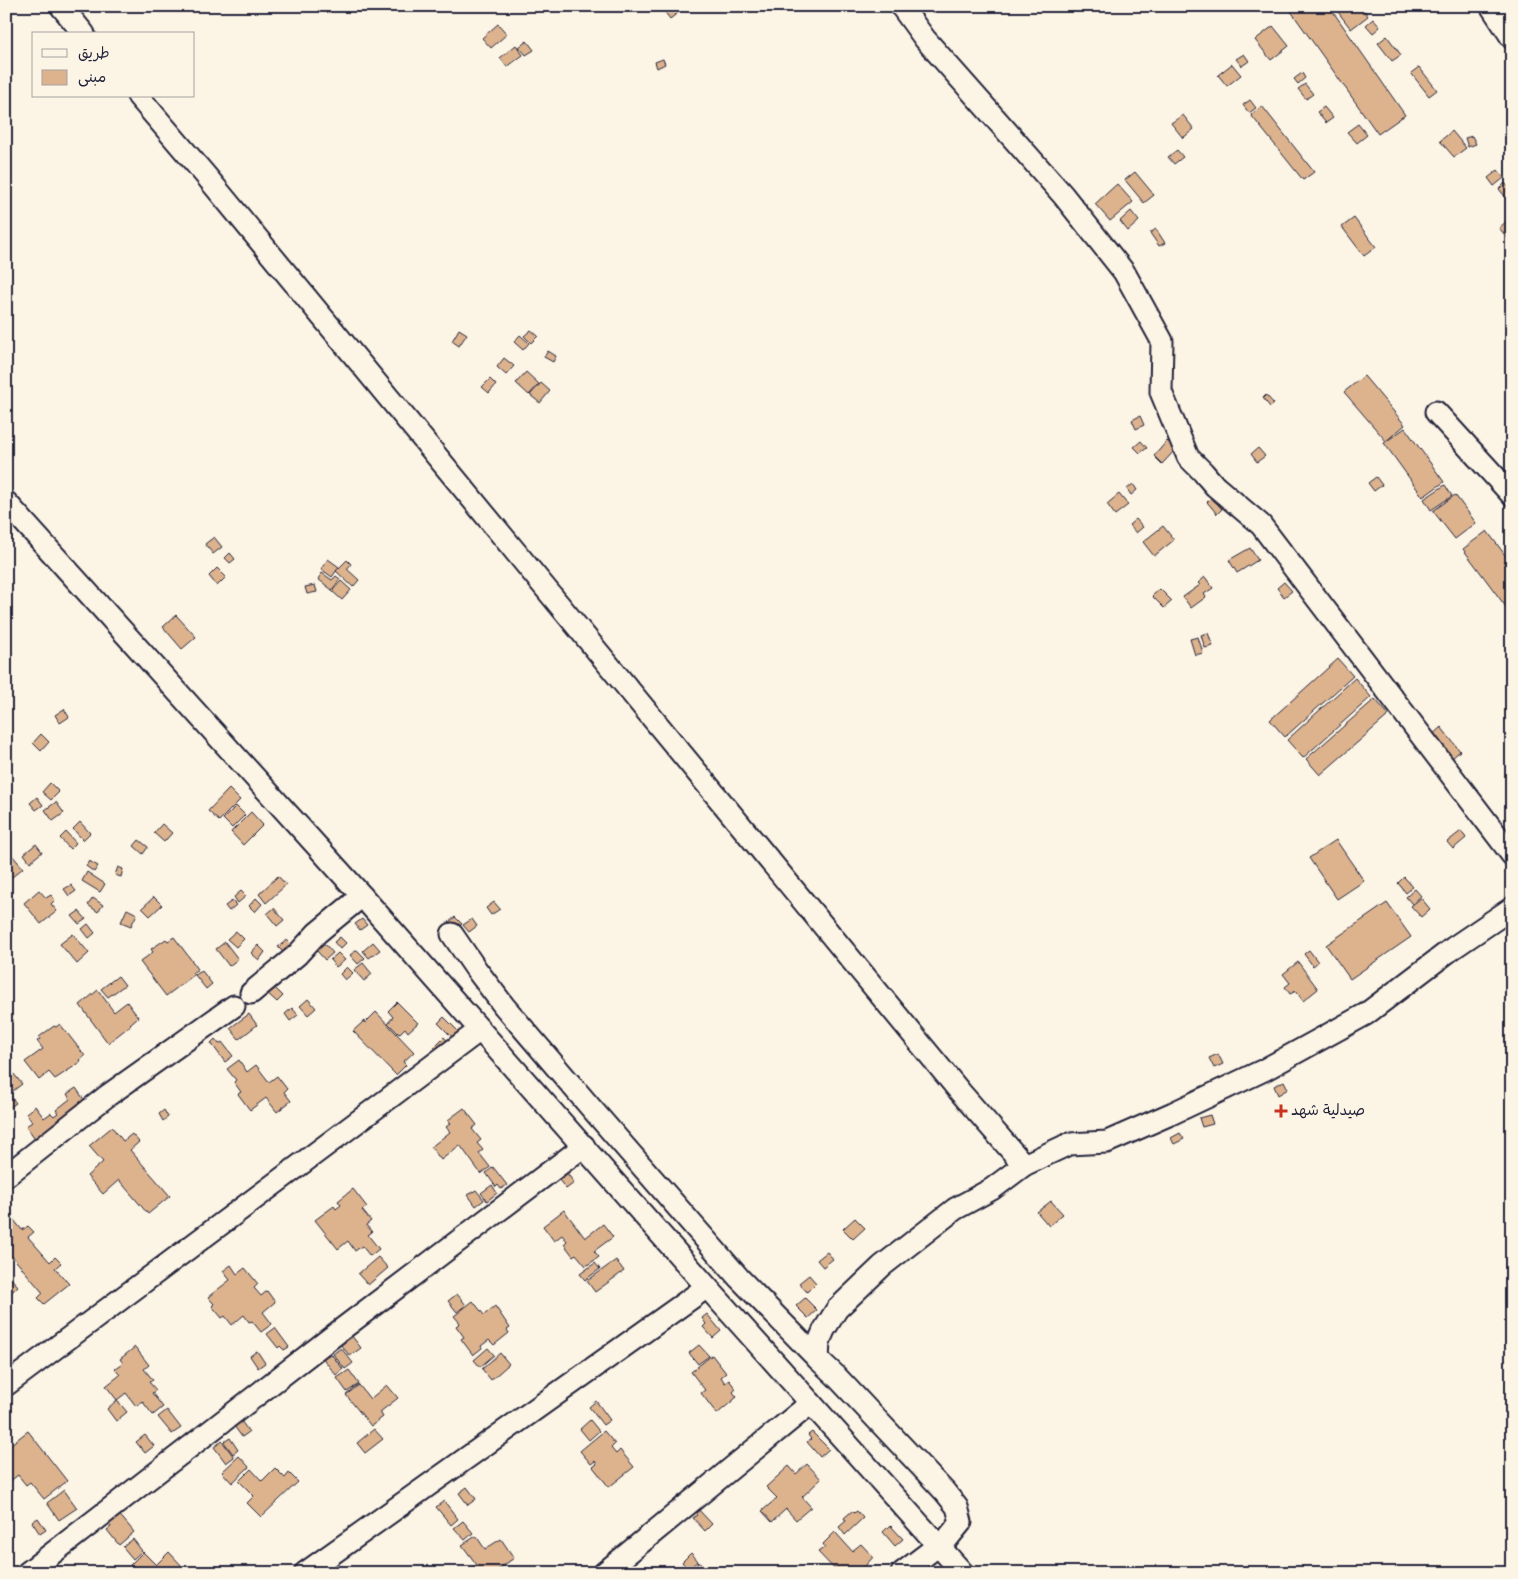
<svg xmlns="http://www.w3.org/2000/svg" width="1518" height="1579" font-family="Mynerve,'Playpen Sans Arabic',sans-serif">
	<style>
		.building { fill: #ddb38e; stroke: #22223b }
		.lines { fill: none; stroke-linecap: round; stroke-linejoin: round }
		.minor-casing { stroke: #22223b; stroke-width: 25 }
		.minor { stroke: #fcf5e5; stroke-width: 21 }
		.poi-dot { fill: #c8321e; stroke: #fcf5e5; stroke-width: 2 }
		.labels { text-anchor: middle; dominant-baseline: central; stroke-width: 4; stroke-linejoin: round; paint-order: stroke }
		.poi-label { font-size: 15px; fill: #22223b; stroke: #fcf5e5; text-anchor: start }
	</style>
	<rect width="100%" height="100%" fill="#fcf5e5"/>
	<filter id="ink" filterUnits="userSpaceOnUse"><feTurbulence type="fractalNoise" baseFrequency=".02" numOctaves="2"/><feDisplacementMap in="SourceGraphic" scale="10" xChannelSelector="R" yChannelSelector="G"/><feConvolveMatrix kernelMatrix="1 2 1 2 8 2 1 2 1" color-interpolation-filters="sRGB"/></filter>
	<g filter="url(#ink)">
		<g class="building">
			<path d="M663,6H675L679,12L670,19L661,7Z"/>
			<path d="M1329,6L1405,115L1378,134L1288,7Z"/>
			<path d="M1346,6H1361L1368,16L1351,29L1338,12Z"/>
			<path d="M1373,19L1380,27L1373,33L1366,25Z"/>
			<path d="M498,24L507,34L491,48L482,38Z"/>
			<path d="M1273,26L1289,46L1271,60L1255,40Z"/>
			<path d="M1387,36L1401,55L1392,61L1378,43Z"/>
			<path d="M527,41L534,50L526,55L519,47Z"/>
			<path d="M516,45L523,55L507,67L500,58Z"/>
			<path d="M1244,54L1249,61L1242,66L1236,59Z"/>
			<path d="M663,59L665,64L657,68L655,62Z"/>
			<path d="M1232,64L1241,75L1227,86L1218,75Z"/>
			<path d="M1419,67L1437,90L1429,96L1411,73Z"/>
			<path d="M1302,73L1305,78L1298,84L1294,79Z"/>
			<path d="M1305,84L1313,94L1306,99L1298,89Z"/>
			<path d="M1250,100L1256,108L1249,113L1243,105Z"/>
			<path d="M1262,106L1314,172L1303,180L1251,115Z"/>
			<path d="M1324,107L1333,118L1326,123L1317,112Z"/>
			<path d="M1183,115L1194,129L1183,138L1171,123Z"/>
			<path d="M1358,124L1367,135L1357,143L1347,132Z"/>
			<path d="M1452,131L1466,148L1454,157L1440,141Z"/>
			<path d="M1472,136L1476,144L1468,147L1465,138Z"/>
			<path d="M1177,150L1183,157L1174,164L1168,157Z"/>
			<path d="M1498,170L1504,178L1494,186L1488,178Z"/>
			<path d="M1135,172L1154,195L1144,203L1125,180Z"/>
			<path d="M1505,183L1512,191V205L1499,189Z"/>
			<path d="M1117,184L1133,202L1110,221L1095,204Z"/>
			<path d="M1131,211L1139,221L1128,231L1120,221Z"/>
			<path d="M1354,218L1376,247L1364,256L1342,227Z"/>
			<path d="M1508,220L1512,225V243L1499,228Z"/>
			<path d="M1156,229L1165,243L1159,246L1150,233Z"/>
			<path d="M459,329L467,334L459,346L452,341Z"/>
			<path d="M531,330L538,336L531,343L524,336Z"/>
			<path d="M520,335L529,343L523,350L514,342Z"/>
			<path d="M548,351L556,356L553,362L544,357Z"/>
			<path d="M504,358L514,366L506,375L497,367Z"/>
			<path d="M526,372L539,384L529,395L516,383Z"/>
			<path d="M1364,376L1405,425L1386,441L1344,392Z"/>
			<path d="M490,379L496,385L489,393L482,387Z"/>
			<path d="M541,383L550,391L540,403L530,395Z"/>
			<path d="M1266,395L1274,404L1270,407L1263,398Z"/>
			<path d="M1140,416L1144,425L1136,429L1132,420Z"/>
			<path d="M1405,428L1444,482L1423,497L1384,443Z"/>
			<path d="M1141,441L1147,448L1140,453L1134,447Z"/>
			<path d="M1167,441L1176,449L1162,464L1154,456Z"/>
			<path d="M1258,448L1265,456L1257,462L1251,454Z"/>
			<path d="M1376,477L1382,485L1374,491L1368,483Z"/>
			<path d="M1133,484L1137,490L1131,495L1127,489Z"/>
			<path d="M1445,485L1452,496L1431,510L1424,499Z"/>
			<path d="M1119,494L1128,505L1115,515L1107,504Z"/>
			<path d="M1455,495L1476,523L1455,539L1433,511Z"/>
			<path d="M1212,497L1222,509L1217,514L1207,502Z"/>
			<path d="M1136,519L1143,527L1136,533L1129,525Z"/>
			<path d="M1163,526L1174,540L1154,556L1143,542Z"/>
			<path d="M1487,531L1512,564V615L1463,549Z"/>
			<path d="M214,537L222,547L213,554L205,544Z"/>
			<path d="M1250,548L1258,560L1237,573L1229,560Z"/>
			<path d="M230,553L235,559L230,563L225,558Z"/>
			<path d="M328,559L339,567L332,577L321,569Z"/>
			<path d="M347,560L351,564L347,569L359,580L353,587L336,571Z"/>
			<path d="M217,568L226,577L217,586L209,576Z"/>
			<path d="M322,573L332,580L336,576L340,579L332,590L318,579Z"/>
			<path d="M1205,577L1213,588L1204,594L1206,597L1191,608L1183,597L1200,585L1198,583Z"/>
			<path d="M341,581L351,590L342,600L332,591Z"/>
			<path d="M1284,582L1292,591L1284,597L1277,588Z"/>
			<path d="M315,585L317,592L307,594L305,587Z"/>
			<path d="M1160,589L1172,601L1164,608L1152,596Z"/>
			<path d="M176,615L196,637L182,649L163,627Z"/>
			<path d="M1208,633L1213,646L1205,648L1201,635Z"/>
			<path d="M1198,637L1203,653L1195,655L1190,639Z"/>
			<path d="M1338,659L1353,676L1285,737L1270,720Z"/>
			<path d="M1355,678L1371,697L1303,758L1287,740Z"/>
			<path d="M1375,699L1389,715L1320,775L1306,759Z"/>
			<path d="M64,709L69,717L60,723L55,715Z"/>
			<path d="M1441,727L1460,751L1450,760L1431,736Z"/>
			<path d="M41,734L49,742L41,751L33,743Z"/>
			<path d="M50,783L59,792L51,800L42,792Z"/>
			<path d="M229,789L240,800L219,821L208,811Z"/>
			<path d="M37,797L43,805L36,810L30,803Z"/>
			<path d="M56,802L64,813L53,821L45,810Z"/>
			<path d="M236,806L245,815L232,828L223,819Z"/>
			<path d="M251,812L263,825L243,845L231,832Z"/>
			<path d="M80,822L90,833L83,840L73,829Z"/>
			<path d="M162,824L172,833L164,842L154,833Z"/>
			<path d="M1461,831L1466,838L1453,849L1447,842Z"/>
			<path d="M66,832L76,843L70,849L60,838Z"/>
			<path d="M139,840L148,847L143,854L134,846Z"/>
			<path d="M1336,840L1364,881L1337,899L1309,858Z"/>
			<path d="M36,844L42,852L30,862L24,854Z"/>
			<path d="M6,848L23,868L6,882Z"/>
			<path d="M89,861L98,866L94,872L86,866Z"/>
			<path d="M118,867L123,869L121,877L115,875Z"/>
			<path d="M87,872L105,884L100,892L82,881Z"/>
			<path d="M278,876L286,885L266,903L259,894Z"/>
			<path d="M1404,877L1413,887L1406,893L1398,883Z"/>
			<path d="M71,885L76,891L69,896L64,889Z"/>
			<path d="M1415,889L1421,896L1412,904L1406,897Z"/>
			<path d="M39,890L46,898L51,895L55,900L51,904L57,911L41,924L24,903Z"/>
			<path d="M241,891L246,896L238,903L234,897Z"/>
			<path d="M154,897L162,905L150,916L142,908Z"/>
			<path d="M93,898L103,905L98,912L88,905Z"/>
			<path d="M256,898L262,904L255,912L249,906Z"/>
			<path d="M1421,898L1430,909L1421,917L1411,906Z"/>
			<path d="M232,901L236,905L229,911L225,906Z"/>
			<path d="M494,902L500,909L491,915L486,908Z"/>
			<path d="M1387,903L1411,937L1350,979L1326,945Z"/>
			<path d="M274,908L284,920L277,926L267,914Z"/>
			<path d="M127,909L137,914L131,926L121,922Z"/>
			<path d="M79,911L86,919L79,924L72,916Z"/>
			<path d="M455,917L462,924L455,930L448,923Z"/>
			<path d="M362,919L367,925L360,930L355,924Z"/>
			<path d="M472,919L477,926L469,932L463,925Z"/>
			<path d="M88,924L95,933L89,938L82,929Z"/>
			<path d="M236,931L244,939L236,947L227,939Z"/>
			<path d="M73,934L89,953L77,964L60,944Z"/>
			<path d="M174,937L198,969L192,973L194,975L166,996L140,962L153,952L151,949L166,939L168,941Z"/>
			<path d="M340,937L346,943L340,949L334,942Z"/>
			<path d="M287,940L293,946L285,954L278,947Z"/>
			<path d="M225,942L238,959L229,966L216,949Z"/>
			<path d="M373,942L380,950L369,958L363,951Z"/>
			<path d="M325,944L333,953L325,960L317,951Z"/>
			<path d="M258,945L265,952L259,960L251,953Z"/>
			<path d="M357,950L365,958L358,964L350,955Z"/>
			<path d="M1309,950L1318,962L1313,966L1304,954Z"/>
			<path d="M338,953L345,960L336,967L330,960Z"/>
			<path d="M1298,962L1318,989L1303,1001L1296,991L1290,994L1285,987L1290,983L1283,974Z"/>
			<path d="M363,963L372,974L364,981L354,970Z"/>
			<path d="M347,967L353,973L345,980L340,974Z"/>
			<path d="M202,971L212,984L206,989L195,975Z"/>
			<path d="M118,976L125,985L108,997L101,989Z"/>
			<path d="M273,986L283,996L277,1002L266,992Z"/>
			<path d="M98,990L114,1012L127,1002L138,1017L130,1024L131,1025L108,1043L80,1005Z"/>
			<path d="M308,999L316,1008L308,1015L300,1006Z"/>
			<path d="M397,1002L418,1023L408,1032L405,1028L399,1034L388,1023L393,1017L388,1011Z"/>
			<path d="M292,1008L298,1015L290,1021L285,1014Z"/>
			<path d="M376,1012L414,1052L403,1062L406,1065L396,1075L353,1031L364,1021L365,1023Z"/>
			<path d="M249,1014L257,1025L239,1039L230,1028Z"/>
			<path d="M444,1017L459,1032L453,1038L438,1023Z"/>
			<path d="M60,1024L85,1056L80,1060L81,1062L55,1079L49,1072L39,1080L25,1062L43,1049L37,1041L40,1039L39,1037L54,1026L56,1027Z"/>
			<path d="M444,1037L449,1043L439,1052L434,1047Z"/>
			<path d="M215,1039L219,1044L222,1042L233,1056L225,1062L211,1043Z"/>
			<path d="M1218,1054L1223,1064L1214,1068L1209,1058Z"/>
			<path d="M239,1060L247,1072L256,1065L269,1082L277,1076L287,1089L284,1092L291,1101L277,1112L266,1098L250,1110L238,1094L241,1092L234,1082L236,1080L227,1069Z"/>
			<path d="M9,1068L22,1084L9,1094L16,1103L6,1110V1070Z"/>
			<path d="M1284,1081L1288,1089L1278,1095L1274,1086Z"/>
			<path d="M76,1088L85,1101L36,1138L34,1137L26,1126L32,1122L26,1113L35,1106L44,1118L51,1113L54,1116L58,1113L56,1110L70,1099L67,1094Z"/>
			<path d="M464,1108L477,1125L472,1129L481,1140L477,1143L483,1150L479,1153L490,1167L481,1174L460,1145L441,1160L431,1147L450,1132L446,1127L451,1123L448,1120Z"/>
			<path d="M164,1110L168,1117L163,1121L159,1114Z"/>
			<path d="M1210,1115L1213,1124L1202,1127L1199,1118Z"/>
			<path d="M112,1127L123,1141L132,1134L139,1142L130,1150L170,1196L148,1214L119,1180L103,1194L87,1176L103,1162L89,1146Z"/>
			<path d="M1180,1133L1184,1139L1174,1144L1171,1138Z"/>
			<path d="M493,1167L507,1185L501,1189L498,1185L496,1187L486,1173Z"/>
			<path d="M565,1170L574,1183L566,1189L556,1176Z"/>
			<path d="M492,1185L497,1193L487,1201L481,1193Z"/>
			<path d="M353,1189L367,1207L362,1210L371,1221L366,1225L372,1232L368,1235L379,1249L370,1256L362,1246L355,1251L348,1241L338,1249L315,1220L334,1206L336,1209L341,1205L338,1201Z"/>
			<path d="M476,1190L484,1200L476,1206L468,1195Z"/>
			<path d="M1051,1201L1063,1214L1049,1226L1037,1212Z"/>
			<path d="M564,1210L585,1238L603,1224L613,1237L594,1251L599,1257L586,1266L576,1254L573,1256L564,1244L567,1241L562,1235L554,1241L543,1226Z"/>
			<path d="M9,1214L22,1230L28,1226L34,1232L28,1237L50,1262L55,1257L61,1263L55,1268L69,1284L44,1304L38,1298L43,1293L6,1249V1217Z"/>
			<path d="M855,1218L865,1228L853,1239L843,1229Z"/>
			<path d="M827,1252L833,1259L823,1267L817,1260Z"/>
			<path d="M378,1257L388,1268L368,1285L358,1274Z"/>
			<path d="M616,1260L624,1271L595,1292L587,1281Z"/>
			<path d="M595,1263L600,1269L585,1280L580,1274Z"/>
			<path d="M231,1265L237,1274L245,1268L258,1284L254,1288L261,1296L267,1291L275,1302L263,1312L272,1324L261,1332L252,1321L249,1322L244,1315L232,1325L225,1316L222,1318L212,1306L214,1304L208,1297L230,1280L223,1271Z"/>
			<path d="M6,1273L18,1286L11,1293L6,1288Z"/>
			<path d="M809,1275L816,1283L807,1292L799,1283Z"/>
			<path d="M457,1294L466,1305L457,1312L448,1301Z"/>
			<path d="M805,1298L817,1310L808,1318L796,1306Z"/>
			<path d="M473,1301L484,1315L495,1306L510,1328L507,1330L509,1333L494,1345L489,1340L481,1346L482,1348L473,1355L461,1339L464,1337L456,1326L460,1323L454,1316Z"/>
			<path d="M707,1314L721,1331L713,1338L703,1327L706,1324L702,1318Z"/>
			<path d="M275,1328L289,1347L284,1350L280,1346L278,1348L267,1334Z"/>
			<path d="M351,1335L361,1348L350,1356L340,1344Z"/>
			<path d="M699,1345L709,1356L698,1364L689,1353Z"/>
			<path d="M135,1347L149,1365L144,1369L153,1380L149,1382L156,1390L152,1393L163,1407L153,1415L142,1401L136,1406L126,1393L117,1400L106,1386L120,1375L115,1369L123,1363L120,1359Z"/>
			<path d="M341,1348L353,1363L345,1369L333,1354Z"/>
			<path d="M488,1348L494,1355L480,1367L474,1360Z"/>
			<path d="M257,1351L265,1363L258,1368L250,1356Z"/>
			<path d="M326,1352L330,1357L332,1355L343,1369L336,1375L321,1356Z"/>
			<path d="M500,1353L509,1364L491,1380L482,1369Z"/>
			<path d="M712,1355L726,1373L721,1377L725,1383L729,1380L736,1389L733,1392L737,1397L717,1414L701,1393L705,1390L691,1372Z"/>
			<path d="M349,1370L359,1384L347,1392L337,1378Z"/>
			<path d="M359,1385L370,1399L387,1385L398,1398L380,1412L383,1417L371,1426L346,1395Z"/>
			<path d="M117,1400L127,1412L116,1421L107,1409Z"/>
			<path d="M596,1401L610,1420L603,1425L589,1407Z"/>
			<path d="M167,1410L181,1428L172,1434L158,1417Z"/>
			<path d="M590,1420L599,1431L589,1440L580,1429Z"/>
			<path d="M241,1421L249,1432L242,1437L234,1426Z"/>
			<path d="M374,1429L383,1439L365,1453L357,1443Z"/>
			<path d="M28,1431L67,1481L44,1499L30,1482L26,1485L18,1475L9,1482L6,1479V1448Z"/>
			<path d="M604,1431L615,1444L611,1448L616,1454L620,1450L634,1467L609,1487L593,1467L597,1464L595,1461L591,1464L580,1451Z"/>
			<path d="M812,1432L829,1449L820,1457L807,1442L811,1439L808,1435Z"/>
			<path d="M145,1435L154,1446L145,1453L136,1442Z"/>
			<path d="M230,1438L238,1450L233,1454L224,1442Z"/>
			<path d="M222,1441L234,1457L226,1463L214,1447Z"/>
			<path d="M239,1456L249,1467L232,1483L222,1472Z"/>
			<path d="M807,1464L821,1479L802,1497L811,1507L796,1520L786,1509L772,1522L762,1511L777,1498L766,1487L789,1466L796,1474Z"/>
			<path d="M275,1468L285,1478L289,1473L298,1482L261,1517L247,1503L254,1496L239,1481L251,1469L262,1481Z"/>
			<path d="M467,1487L476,1499L468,1505L459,1493Z"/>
			<path d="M64,1490L77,1508L59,1520L47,1503Z"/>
			<path d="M444,1501L458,1519L451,1525L436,1507Z"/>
			<path d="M697,1508L712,1524L705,1531L693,1518L697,1515L693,1511Z"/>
			<path d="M852,1511L854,1513L857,1511L863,1518L845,1535L839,1527L846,1521L844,1518Z"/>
			<path d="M118,1513L134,1532L119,1545L107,1530L111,1527L107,1522Z"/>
			<path d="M38,1518L46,1530L40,1534L32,1522Z"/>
			<path d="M463,1521L473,1533L465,1540L454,1528Z"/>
			<path d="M890,1525L903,1539L895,1546L883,1532Z"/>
			<path d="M835,1532L852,1551L861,1544L873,1557L859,1573H838L818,1552L825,1547L823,1544Z"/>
			<path d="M476,1536L485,1549L501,1539L514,1558L496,1571L497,1573H473L470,1569L477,1565L462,1545Z"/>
			<path d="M133,1539L142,1551L133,1559L123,1547Z"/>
			<path d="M143,1552L156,1565L169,1552L181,1565L173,1573H134L136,1571L130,1565Z"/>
			<path d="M691,1553L698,1561L688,1569L682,1562Z"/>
			<path d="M699,1562L708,1573H692L690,1571Z"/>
		</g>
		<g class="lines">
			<g class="minor-casing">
				<g id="minor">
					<path d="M61,6L84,34"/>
					<path d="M901,6L925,39L1063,195L1124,272L1162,341L1161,392L1188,457L1203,472L1215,486L1261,525L1512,855"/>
					<path d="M1491,6L1512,38"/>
					<path d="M138,96L207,177L961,1093L1024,1165"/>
					<path d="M1436,412L1512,495"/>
					<path d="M6,502L362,896L707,1287L963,1573"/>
					<path d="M452,934L476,969L504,1006L592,1109L739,1278L818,1359"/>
					<path d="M251,993L297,955L317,933L362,896"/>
					<path d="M6,1176L107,1096L234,1006"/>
					<path d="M6,1385L480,1030"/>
					<path d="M27,1573L346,1326L584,1146"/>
					<path d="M305,1573L707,1287"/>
					<path d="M604,1573L811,1403"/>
					<path d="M902,1573L948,1538L961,1522L957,1507L945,1492L836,1376L818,1359L819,1342L824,1330L837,1309L882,1266L955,1209L992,1189L1024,1165L1069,1144L1107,1142L1173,1113L1264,1070L1366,1014L1453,948L1512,908"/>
				</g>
			</g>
			<use href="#minor" class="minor"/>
		</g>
	</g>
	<path class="poi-dot" d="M1278.5 1103.5h5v5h5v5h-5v5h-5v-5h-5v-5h5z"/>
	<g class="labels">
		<g class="poi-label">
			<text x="1291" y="1111">صيدلية شهد</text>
		</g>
	</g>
	<rect width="1518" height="1579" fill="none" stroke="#fcf5e5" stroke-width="25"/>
	<rect x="12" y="12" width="1493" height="1554" fill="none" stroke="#22223b" stroke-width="2" filter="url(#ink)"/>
	<rect x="32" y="32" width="162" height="65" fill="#fcf5e5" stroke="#a5a1a1"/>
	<rect x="42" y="49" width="25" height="8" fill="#fcf5e5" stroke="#a5a1a1"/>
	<text x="78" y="58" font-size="15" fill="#22223b">طريق</text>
	<rect x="42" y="70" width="25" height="15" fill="#ddb38e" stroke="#a5a1a1"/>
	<text x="78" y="82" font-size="15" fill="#22223b">مبنى</text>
</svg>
